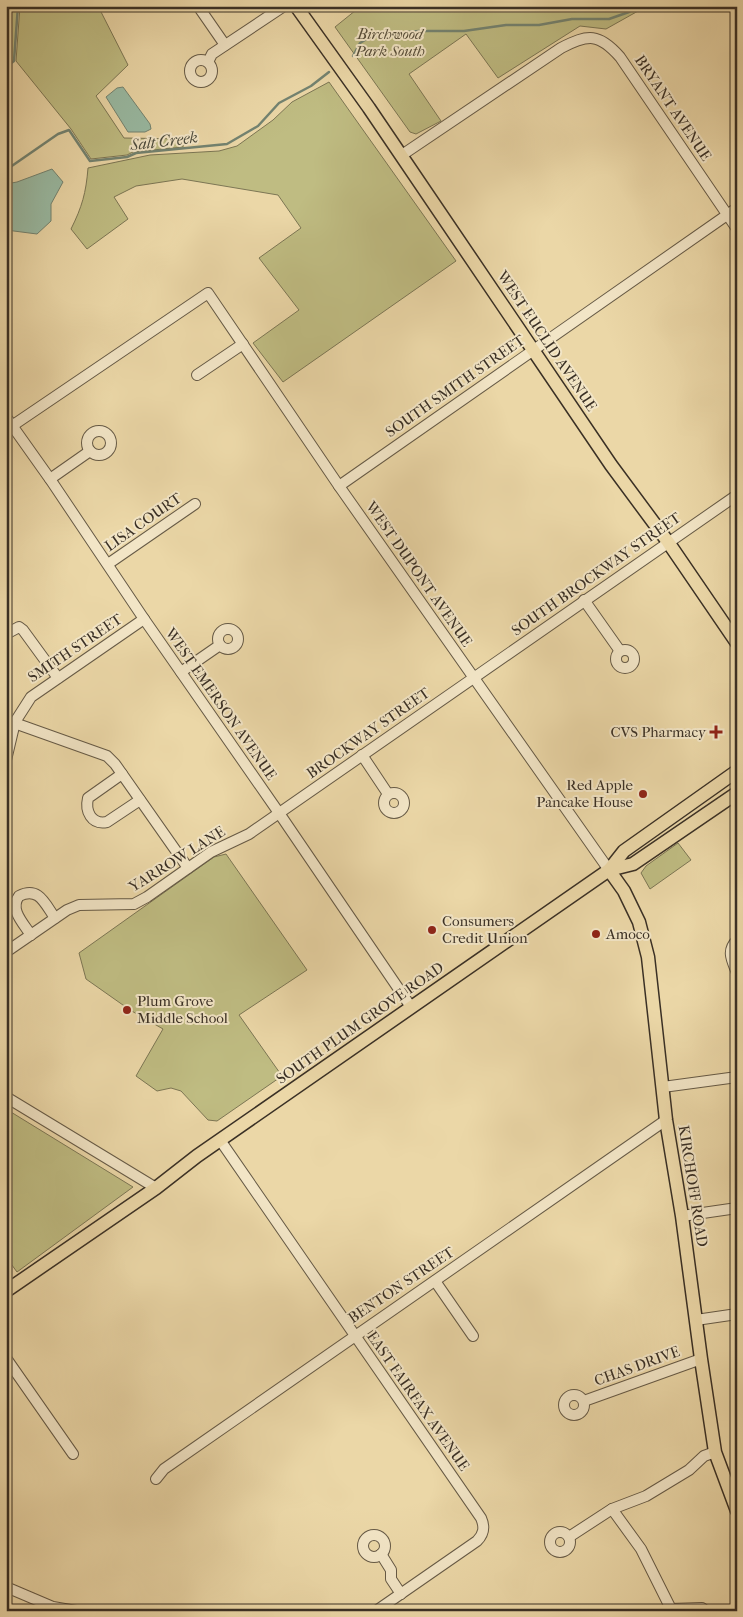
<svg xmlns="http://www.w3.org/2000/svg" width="743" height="1617" font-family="'IM FELL French Canon',serif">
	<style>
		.green { fill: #bfbc82; stroke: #7c7654 }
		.water { fill: #99baa3; stroke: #738371 }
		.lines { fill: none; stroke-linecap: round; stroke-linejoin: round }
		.stream { stroke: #738371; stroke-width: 2.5 }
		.minor-casing { stroke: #665a46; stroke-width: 12 }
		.major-casing { stroke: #3a3025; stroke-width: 15 }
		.minor { stroke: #f2e5c6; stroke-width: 10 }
		.major { stroke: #ebd7a7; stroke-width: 12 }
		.poi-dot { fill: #8f2418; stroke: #f2e5c6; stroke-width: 2 }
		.labels { text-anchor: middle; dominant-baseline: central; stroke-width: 4; stroke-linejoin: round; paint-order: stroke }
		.park-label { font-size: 15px; font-style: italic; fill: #554c38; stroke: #f2e5c6 }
		.street-label { font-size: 15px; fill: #3a3025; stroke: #f2e5c6 }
		.poi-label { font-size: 15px; fill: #3a3025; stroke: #f2e5c6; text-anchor: start }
		.water-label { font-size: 16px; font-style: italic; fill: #4d4c3e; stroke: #f2e5c6 }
	</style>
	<rect width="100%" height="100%" fill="#ebd7a7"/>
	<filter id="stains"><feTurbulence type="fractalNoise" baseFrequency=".004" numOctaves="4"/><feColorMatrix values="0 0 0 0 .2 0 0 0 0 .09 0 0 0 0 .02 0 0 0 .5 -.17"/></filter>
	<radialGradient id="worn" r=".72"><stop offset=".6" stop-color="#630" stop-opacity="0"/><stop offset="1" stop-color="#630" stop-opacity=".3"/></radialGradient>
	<g class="green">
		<path d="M6,6H18L14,61L6,67Z"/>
		<path d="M20,6H98L128,65L96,96L124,138L184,139L183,147L133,152L127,155L91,159L71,129L16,61Z"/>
		<path d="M361,6H647L606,29L580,26L498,78L466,34L409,74L441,121L416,134L410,132L335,27Z"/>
		<path d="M329,82L456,261L283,382L253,343L299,310L259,258L301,228L278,195L182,179L136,186L114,197L128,219L87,249L71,229C82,207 86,193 88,168L150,155L219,151L237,146L273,120L292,102Z"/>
		<path d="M678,843L691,860L650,889L641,873L646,866Z"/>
		<path d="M226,854L307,970L239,1015L282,1076L217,1121L208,1120L181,1091L171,1088L157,1091L136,1076L163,1029L130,1010L86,979L79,953L214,857Z"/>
		<path d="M6,1109L133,1187L17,1272L6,1257Z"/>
	</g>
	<g class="water">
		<path d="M123,87L150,124L151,129L145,132H128L106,97L117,88Z"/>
		<path d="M52,169L63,182L51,204V221L37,234L6,230V184L17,182Z"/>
	</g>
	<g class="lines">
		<g class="stream">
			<path d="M353,56L360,43L370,37L383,34L419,31H464L506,25H539L572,19H609L629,12L637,6"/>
			<path d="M6,67L14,61L18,6"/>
			<path d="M6,170L58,134L69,130L90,161L127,157L136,153L227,144L258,126L279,103L311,86L329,72"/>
		</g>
		<g class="minor-casing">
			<g id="minor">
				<path d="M198,6L225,45"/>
				<circle cx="201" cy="71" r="11"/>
				<path d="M208,62L212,54L284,6"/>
				<path d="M402,155L561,48C588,34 599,33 620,57L737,229"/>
				<path d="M197,375L243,344"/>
				<path d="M6,417L50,479L144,619L279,813L411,1007"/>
				<path d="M6,430L208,293L339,486L609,870"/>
				<circle cx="99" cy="443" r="12"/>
				<path d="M50,479L90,451"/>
				<path d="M339,486L737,208"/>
				<path d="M108,564L195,504"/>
				<path d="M584,600L620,651"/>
				<circle cx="228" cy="639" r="10"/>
				<path d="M6,634L19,627L23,630L58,678"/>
				<circle cx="625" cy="659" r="9"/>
				<path d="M181,672L220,645"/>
				<path d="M6,720L107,756L115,764L188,868"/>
				<path d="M362,755L388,794"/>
				<path d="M6,760L15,722L31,697L144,619"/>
				<path d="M122,774L88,798C85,811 91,825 107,822L140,800"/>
				<circle cx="394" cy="803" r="10"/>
				<path d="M31,935C23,923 9,909 19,896C39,886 45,904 55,918"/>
				<path d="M737,940C726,951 732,960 737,973"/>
				<path d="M6,952L67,910L79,905L134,904L147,897L211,852L249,834L737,495"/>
				<path d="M663,1087L737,1077"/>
				<path d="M6,1097L156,1188"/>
				<path d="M220,1140L481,1518C485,1527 484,1534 477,1541L376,1611"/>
				<path d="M682,1216L737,1208"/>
				<path d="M435,1281L473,1336"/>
				<path d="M696,1320L737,1314"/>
				<path d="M6,1358L73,1454"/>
				<circle cx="574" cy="1405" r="10"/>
				<path d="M584,1401L701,1359"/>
				<path d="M156,1479L164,1469L666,1120"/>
				<path d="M612,1509L641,1549L672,1611"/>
				<circle cx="560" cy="1542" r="10"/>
				<circle cx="374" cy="1546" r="11"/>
				<path d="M569,1537L612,1509L646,1496L689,1470L704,1456L715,1452"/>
				<path d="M381,1554L391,1570V1579L401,1594"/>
				<path d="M6,1587L53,1607L76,1611"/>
				<path d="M671,1609L702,1608L706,1611"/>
			</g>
		</g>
		<g class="major-casing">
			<g id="major">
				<path d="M296,6L369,108L611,465L668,542L737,643"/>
				<path d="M609,870L624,891L639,922L648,957L666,1120L682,1216L701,1359L715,1452L737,1511"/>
				<path d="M609,870L633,864L737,793"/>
				<path d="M6,1291L156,1188L197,1156L609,870L624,851L737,771"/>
			</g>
		</g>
		<use href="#minor" class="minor"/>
		<use href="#major" class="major"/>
	</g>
	<g class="poi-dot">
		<path d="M713.5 724.5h5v5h5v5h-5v5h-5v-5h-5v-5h5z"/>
		<circle cx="643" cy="794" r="5"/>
		<circle cx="432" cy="930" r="5"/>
		<circle cx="596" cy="934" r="5"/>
		<circle cx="127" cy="1010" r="5"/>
	</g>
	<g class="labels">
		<g class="park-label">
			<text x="390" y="34">Birchwood<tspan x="390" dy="17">Park South</tspan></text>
		</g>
		<g class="street-label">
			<text transform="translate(673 108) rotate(56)">BRYANT AVENUE</text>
			<text transform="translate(547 341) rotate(56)">WEST EUCLID AVENUE</text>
			<text transform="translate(455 386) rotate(-35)">SOUTH SMITH STREET</text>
			<text transform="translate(143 522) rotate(-35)">LISA COURT</text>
			<text transform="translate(419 574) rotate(55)">WEST DUPONT AVENUE</text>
			<text transform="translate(596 574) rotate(-35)">SOUTH BROCKWAY STREET</text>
			<text transform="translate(75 648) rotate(-34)">SMITH STREET</text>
			<text transform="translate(221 704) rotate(55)">WEST EMERSON AVENUE</text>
			<text transform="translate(368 733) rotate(-35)">BROCKWAY STREET</text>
			<text transform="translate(177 859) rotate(-32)">YARROW LANE</text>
			<text transform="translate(360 1023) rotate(-35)">SOUTH PLUM GROVE ROAD</text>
			<text transform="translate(693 1186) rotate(81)">KIRCHOFF ROAD</text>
			<text transform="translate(401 1285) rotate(-34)">BENTON STREET</text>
			<text transform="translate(637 1366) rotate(-20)">CHAS DRIVE</text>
			<text transform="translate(418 1401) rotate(55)">EAST FAIRFAX AVENUE</text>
		</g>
		<g class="poi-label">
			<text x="706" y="732" text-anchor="end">CVS Pharmacy</text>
			<text x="633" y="785" text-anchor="end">Red Apple<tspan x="633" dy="17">Pancake House</tspan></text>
			<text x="442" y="921">Consumers<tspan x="442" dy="17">Credit Union</tspan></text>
			<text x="606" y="934">Amoco</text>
			<text x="137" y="1001">Plum Grove<tspan x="137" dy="17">Middle School</tspan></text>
		</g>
		<g class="water-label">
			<text transform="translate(164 141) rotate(-7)">Salt Creek</text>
		</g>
	</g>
	<rect width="743" height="1617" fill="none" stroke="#ebd7a7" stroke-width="25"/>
	<rect x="8" y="8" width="728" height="1602" fill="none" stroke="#3a3025" stroke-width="2.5"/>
	<rect x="12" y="12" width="718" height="1592" fill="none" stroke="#3a3025"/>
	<rect width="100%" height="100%" filter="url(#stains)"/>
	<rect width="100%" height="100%" fill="url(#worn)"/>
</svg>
